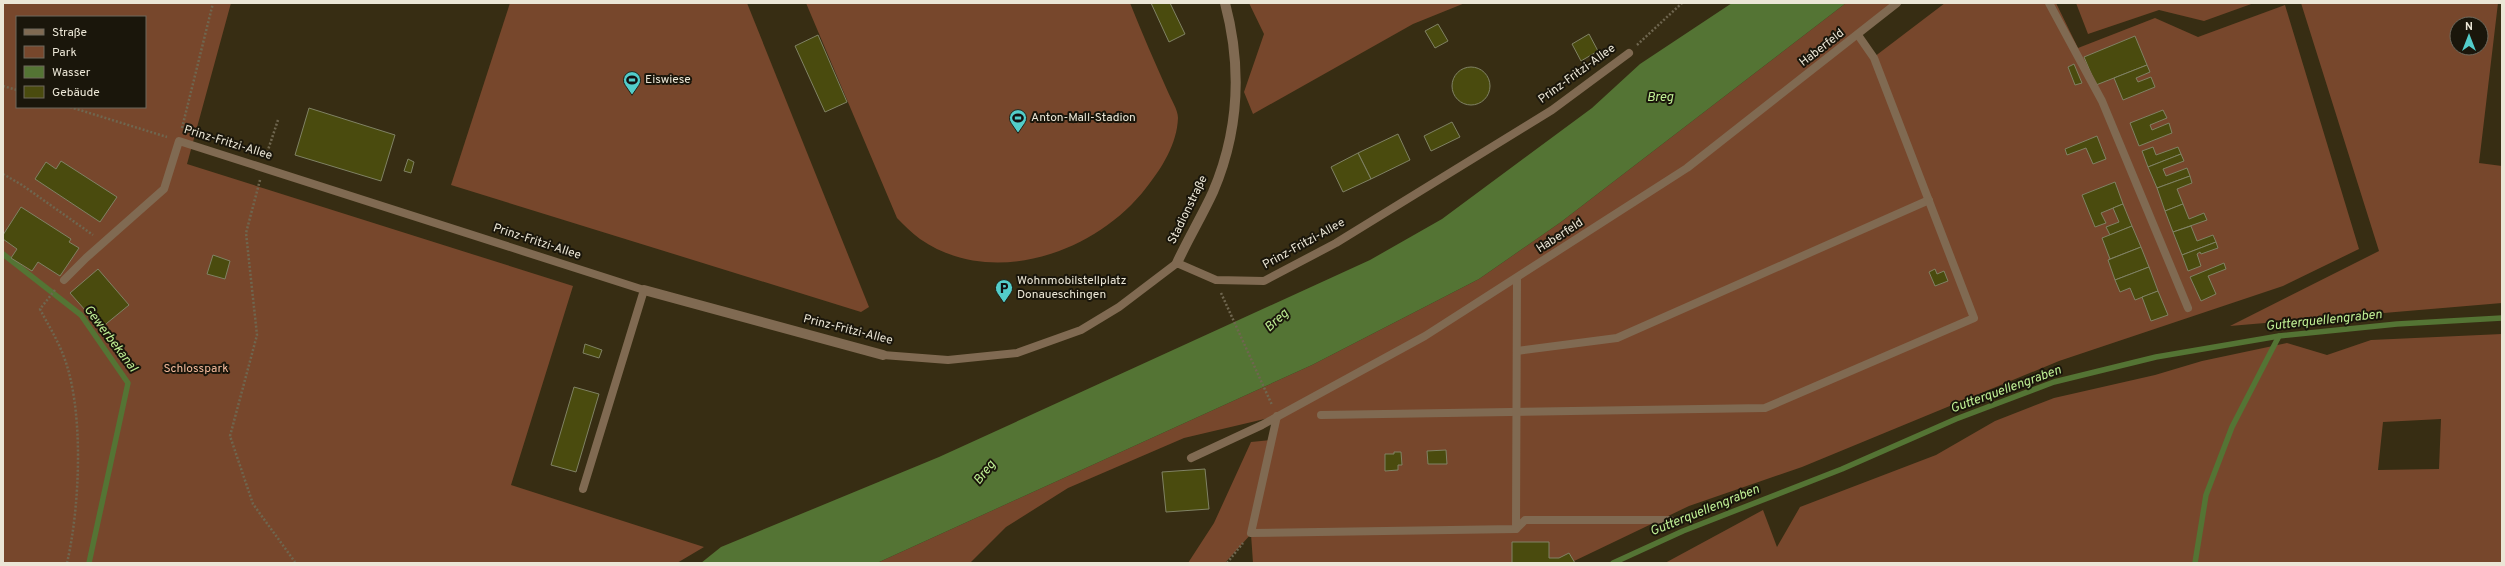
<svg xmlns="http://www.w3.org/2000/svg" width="2505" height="566" font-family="Overpass,sans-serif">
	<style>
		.green { fill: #77472c; fill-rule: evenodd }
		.water { fill: #547434 }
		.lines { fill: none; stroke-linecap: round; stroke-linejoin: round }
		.stream { stroke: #547434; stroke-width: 5.5 }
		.building { fill: #4a4b0e; stroke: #808264 }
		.path { stroke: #6f664f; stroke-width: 2.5; stroke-dasharray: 2 2; stroke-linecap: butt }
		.service { stroke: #806a52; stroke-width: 8 }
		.minor { stroke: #806a52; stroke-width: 10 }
		.labels { text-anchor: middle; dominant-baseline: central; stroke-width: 4; stroke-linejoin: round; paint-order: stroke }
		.street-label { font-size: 12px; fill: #ebe6d6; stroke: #1a160b }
		.poi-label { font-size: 12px; fill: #ebe6d6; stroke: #1a160b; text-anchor: start }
		.park-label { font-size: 12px; fill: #f3ba9c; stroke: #1a160b }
		.water-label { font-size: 13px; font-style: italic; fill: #bfef94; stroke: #1a160b }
	</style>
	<rect width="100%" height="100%" fill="#372d13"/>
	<g class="green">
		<path d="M3,3H231L187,164L573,286L511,485L704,547L677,563H3ZM17,17H145V107H17Z"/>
		<path d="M510,3H747L869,307L861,312L451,185Z"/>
		<path d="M806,3H1130C1142,33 1155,63 1168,92C1171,99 1178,110 1178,118C1177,144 1162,168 1146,188C1096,253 992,289 920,239C912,233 904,225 897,218Z"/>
		<path d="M1249,3H1465L1413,24L1253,114L1244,92L1264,34Z"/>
		<path d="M1846,3H1897L1858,35L1874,57L1945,3H2056L2078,48L2155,18L2198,37L2285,5L2359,249L2283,286L2059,361L1802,467L1689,506L1570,563H1253L1251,534L1225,563H1188L1214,523L1251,442L1271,440L1277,416L1184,438L1068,488L1006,527L970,563H877L1312,365L1479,279L1561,222Z"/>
		<path d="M2076,3H2254L2204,21L2159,10L2088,34Z"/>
		<path d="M2301,3H2498L2479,163L2502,166V303L2230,326L2379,251ZM2457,24H2481V48H2457Z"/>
		<path d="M2502,334V563H1665L1763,510L1777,547L1800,507L1936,455L1995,421L2054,398L2155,375L2202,361L2287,343L2327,355L2371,340ZM2441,419L2439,469L2378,470L2383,422Z"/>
	</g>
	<path class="water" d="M1732,3H1846L1561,222L1479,279L1312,365L877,563H701L721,547L939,457L1370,260L1442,219L1592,108L1640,64Z"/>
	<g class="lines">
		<g class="stream">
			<path d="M3,254L81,315L128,383L89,563"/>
			<path d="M1613,563L1683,531L1842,469L1956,419L2054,382L2156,357L2279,336L2397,324L2502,318"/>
			<path d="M2195,563L2206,495L2232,427L2279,336"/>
		</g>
	</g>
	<g class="building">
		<path d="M1151,3H1170L1185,34L1169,42Z"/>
		<path d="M1438,24L1448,41L1435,48L1425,31Z"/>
		<path d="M1589,34L1598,51L1581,61L1572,44Z"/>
		<path d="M818,35L847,102L825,112L795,46Z"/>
		<path d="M2135,36L2147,65L2096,85L2084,57Z"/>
		<path d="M2074,64L2082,83L2075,85L2068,67Z"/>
		<path d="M2147,65L2150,72L2136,78L2138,82L2151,77L2155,87L2123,100L2114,78Z"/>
		<circle cx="1471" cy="86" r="19"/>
		<path d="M309,108L395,135L381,181L295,155Z"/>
		<path d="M2163,110L2167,118L2150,125L2152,130L2169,123L2172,133L2139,146L2130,123Z"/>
		<path d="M1452,122L1460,137L1431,151L1424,136Z"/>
		<path d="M1398,134L1410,160L1371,179L1358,153Z"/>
		<path d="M2097,136L2106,159L2093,164L2086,148L2067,155L2065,149Z"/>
		<path d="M2153,147L2156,155L2178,147L2181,154L2148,167L2142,151Z"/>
		<path d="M1358,153L1371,179L1343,192L1331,167Z"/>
		<path d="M2181,154L2184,161L2163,169L2166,176L2187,168L2190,176L2157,188L2148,167Z"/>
		<path d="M408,159L414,162L411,173L404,171Z"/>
		<path d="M61,161L117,197L100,222L35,179L46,162L56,169Z"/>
		<path d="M2190,176L2192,183L2177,189L2183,204L2165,211L2157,188Z"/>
		<path d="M2115,182L2123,204L2101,213L2106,223L2095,227L2082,195Z"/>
		<path d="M2123,204L2132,226L2110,235L2106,227L2119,222L2113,208Z"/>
		<path d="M2183,204L2189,219L2204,213L2207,220L2173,232L2165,211Z"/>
		<path d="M21,207L71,239L69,242L79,248L60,276L38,262L32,271L11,258L17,249L3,239V235Z"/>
		<path d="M2132,226L2141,247L2110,259L2102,238Z"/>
		<path d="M2191,226L2197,241L2213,235L2216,242L2182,255L2173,232Z"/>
		<path d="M2216,242L2218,248L2201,254L2200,252L2197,254L2201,266L2188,271L2182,255Z"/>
		<path d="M2141,247L2149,267L2115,280L2108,260Z"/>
		<path d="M213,255L230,261L225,279L207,274Z"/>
		<path d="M2224,263L2226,269L2208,276L2216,294L2201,301L2190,277Z"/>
		<path d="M2149,267L2158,291L2135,300L2130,288L2120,292L2115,280Z"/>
		<path d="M98,269L129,305L101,328L70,293Z"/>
		<path d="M1935,269L1937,274L1944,271L1948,281L1935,286L1929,272Z"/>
		<path d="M2158,291L2168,315L2151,321L2142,297Z"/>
		<path d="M585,344L602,350L599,358L583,353Z"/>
		<path d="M574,387L599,394L576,472L551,465Z"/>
		<path d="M1446,450L1447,464H1428L1427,451Z"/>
		<path d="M1394,452H1401L1402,465H1398V470L1385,471V454H1394Z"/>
		<path d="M1205,469L1209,509L1166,512L1162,472Z"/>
		<path d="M1512,542H1549V558H1559L1569,553L1575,563H1512Z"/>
	</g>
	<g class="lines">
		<g class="path">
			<path d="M1637,45L1682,3"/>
			<path d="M3,86L17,90"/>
			<path d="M70,107L167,137"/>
			<path d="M182,128L213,3"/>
			<path d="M266,156L278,120"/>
			<path d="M3,174L22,185L93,235"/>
			<path d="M260,180L246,233L257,335L230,436L253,504L295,562"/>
			<path d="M55,290L40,309C47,323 56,337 62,352C85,406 80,507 67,563"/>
			<path d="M1221,293L1272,405"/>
			<path d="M1227,563L1243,543"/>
		</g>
		<g class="service">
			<path d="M2049,3L2102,101L2188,308"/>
			<path d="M64,280L86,258L164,189L179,141L644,290L583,489"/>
			<path d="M1517,351L1617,338L1929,200"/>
			<path d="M883,355L948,360L1017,353L1081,330L1119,307L1177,263L1216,280L1264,281L1336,243L1552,110L1629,53"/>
			<path d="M1321,415L1765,408L1974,318L1874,58L1858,35"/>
			<path d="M1277,416L1251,533L1516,529L1525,520H1670"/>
			<path d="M1191,458L1262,425L1425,336L1687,168L1897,3"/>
			<path d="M1516,529L1517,278"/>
		</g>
		<g class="minor">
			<path d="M1177,263C1188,239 1202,216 1213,192C1239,131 1242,67 1225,3"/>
			<path d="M644,290L883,355"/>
		</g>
	</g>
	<defs>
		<g id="stadium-pin" transform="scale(0.9)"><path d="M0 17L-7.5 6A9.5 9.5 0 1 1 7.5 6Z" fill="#53cdca" stroke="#1a160b"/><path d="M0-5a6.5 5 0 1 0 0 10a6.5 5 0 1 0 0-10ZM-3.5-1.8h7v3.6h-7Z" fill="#111"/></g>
		<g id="parking-pin" transform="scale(0.9)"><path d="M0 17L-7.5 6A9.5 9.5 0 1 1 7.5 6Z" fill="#53cdca" stroke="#1a160b"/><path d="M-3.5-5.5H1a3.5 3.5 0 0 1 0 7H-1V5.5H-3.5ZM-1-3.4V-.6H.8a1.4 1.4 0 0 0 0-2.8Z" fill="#111"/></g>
	</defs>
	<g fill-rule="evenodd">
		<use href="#stadium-pin" x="632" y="80"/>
		<use href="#stadium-pin" x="1018" y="118"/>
		<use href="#parking-pin" x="1004" y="288"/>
	</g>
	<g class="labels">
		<g class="street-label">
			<text transform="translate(1822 48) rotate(-38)">Haberfeld</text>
			<text transform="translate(1577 74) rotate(-36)">Prinz-Fritzi-Allee</text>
			<text transform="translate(228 143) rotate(17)">Prinz-Fritzi-Allee</text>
			<text transform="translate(1188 210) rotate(-64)">Stadionstraße</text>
			<text transform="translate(1560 236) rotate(-33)">Haberfeld</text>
			<text transform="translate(537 242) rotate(18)">Prinz-Fritzi-Allee</text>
			<text transform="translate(1304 244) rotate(-29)">Prinz-Fritzi-Allee</text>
			<text transform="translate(848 330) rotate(14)">Prinz-Fritzi-Allee</text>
		</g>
		<g class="poi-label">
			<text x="645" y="80">Eiswiese</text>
			<text x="1031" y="118">Anton-Mall-Stadion</text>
			<text x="1017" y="281">Wohnmobilstellplatz<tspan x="1017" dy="14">Donaueschingen</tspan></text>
		</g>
		<g class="park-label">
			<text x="196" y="369">Schlosspark</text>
		</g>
		<g class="water-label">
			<text x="1660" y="98">Breg</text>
			<text transform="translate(1277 321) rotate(-43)">Breg</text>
			<text transform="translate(2324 321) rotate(-6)">Gutterquellengraben</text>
			<text transform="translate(110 339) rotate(53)">Gewerbekanal</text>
			<text transform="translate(2006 390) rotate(-20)">Gutterquellengraben</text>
			<text transform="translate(985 473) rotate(-52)">Breg</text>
			<text transform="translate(1705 511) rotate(-22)">Gutterquellengraben</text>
		</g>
	</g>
	<rect width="2505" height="566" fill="none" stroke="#ebe6d6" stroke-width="8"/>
	<rect x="16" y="16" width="130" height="92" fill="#1a160b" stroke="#6e695c"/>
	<rect x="24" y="29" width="20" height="6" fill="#806a52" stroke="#6e695c"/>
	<text x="52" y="36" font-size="12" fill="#ebe6d6">Straße</text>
	<rect x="24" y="46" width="20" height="12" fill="#77472c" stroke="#6e695c"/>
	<text x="52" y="56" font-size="12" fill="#ebe6d6">Park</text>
	<rect x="24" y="66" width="20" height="12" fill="#547434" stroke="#6e695c"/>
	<text x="52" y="76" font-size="12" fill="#ebe6d6">Wasser</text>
	<rect x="24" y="86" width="20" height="12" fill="#4a4b0e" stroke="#6e695c"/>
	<text x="52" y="96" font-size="12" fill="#ebe6d6">Gebäude</text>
	<g transform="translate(2469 36)"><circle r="19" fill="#1a160b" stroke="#6e695c"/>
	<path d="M0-3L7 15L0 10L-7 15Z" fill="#53cdca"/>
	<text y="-6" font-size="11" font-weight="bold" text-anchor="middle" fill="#ebe6d6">N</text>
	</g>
</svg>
